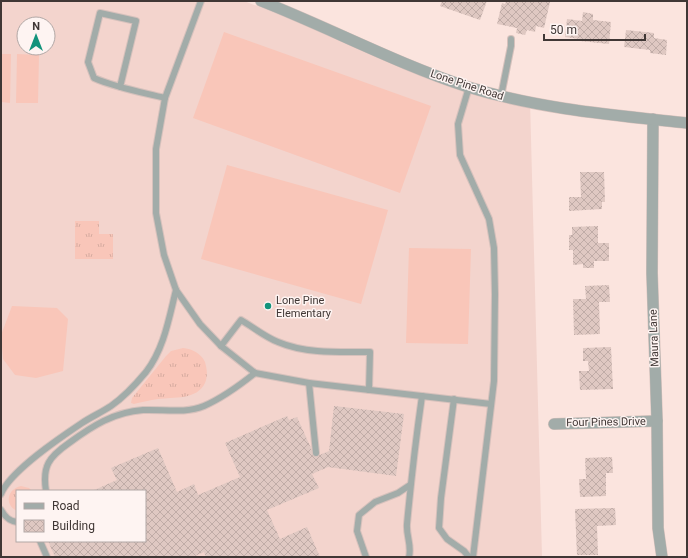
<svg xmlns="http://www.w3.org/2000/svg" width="688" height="558" font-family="Roboto,sans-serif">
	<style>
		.built { fill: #f3d4cd; fill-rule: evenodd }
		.grass { fill: url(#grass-tufts) }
		.garden { fill: #f9c6b9 }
		.building { fill: url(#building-cross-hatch) }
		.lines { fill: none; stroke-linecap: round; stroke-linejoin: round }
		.service-casing { stroke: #d6c1bc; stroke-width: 8 }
		.minor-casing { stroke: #d6c1bc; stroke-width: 12 }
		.tertiary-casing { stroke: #d6c1bc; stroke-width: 12 }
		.service { stroke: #a2aca9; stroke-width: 6 }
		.minor { stroke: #a2aca9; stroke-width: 11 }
		.tertiary { stroke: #a2aca9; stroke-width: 11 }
		.poi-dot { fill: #13937b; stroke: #fef4f2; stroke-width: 1.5 }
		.labels { text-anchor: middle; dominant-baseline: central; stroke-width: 3; stroke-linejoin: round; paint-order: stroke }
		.street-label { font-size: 11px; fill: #403735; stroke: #fef4f2 }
		.poi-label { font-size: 11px; fill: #403735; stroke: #fef4f2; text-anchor: start }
	</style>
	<defs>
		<pattern id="grass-tufts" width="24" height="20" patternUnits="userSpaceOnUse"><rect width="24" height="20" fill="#f9c6b9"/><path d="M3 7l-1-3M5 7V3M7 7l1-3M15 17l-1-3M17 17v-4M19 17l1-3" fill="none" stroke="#d6aba0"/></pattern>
		<pattern id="building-cross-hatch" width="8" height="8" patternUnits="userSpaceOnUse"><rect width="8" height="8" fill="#dfc8c2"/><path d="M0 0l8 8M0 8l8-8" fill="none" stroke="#c0aca7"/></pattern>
	</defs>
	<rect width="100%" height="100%" fill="#fbe4de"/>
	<path class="built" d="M1,1H244L456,83L530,100L542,557H1ZM24,24H48V48H24ZM17,491H145V541H17Z"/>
	<g class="grass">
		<path d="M75,221H99V234H113V259H75Z"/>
		<path d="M183,348C192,349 201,353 205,362C207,369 208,376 205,383C197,400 174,397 158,399C150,400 142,402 134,404L131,403L132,398L166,356L171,351Z"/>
		<path d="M21,486L29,488L32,491H17V511C4,505 7,489 21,486Z"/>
	</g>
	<g class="garden">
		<path d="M224,32L431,106L400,193L193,118Z"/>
		<path d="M1,54H11L10,103L1,102Z"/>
		<path d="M17,54L39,55L38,103H16Z"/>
		<path d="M227,165L388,210L361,304L201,259Z"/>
		<path d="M409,248L471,249L468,344L406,343Z"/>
		<path d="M12,306L57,308L68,319L63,371L36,378L15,375L3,359L1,335Z"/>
	</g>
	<g class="building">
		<path d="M442,1H487L480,20L440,6Z"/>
		<path d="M506,1L550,2L544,28L536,26L535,32L527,30L525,35L516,33L517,28L497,24L502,3L505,4Z"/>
		<path d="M583,12L593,14V20L611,22L609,44L580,41V39L565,37L567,19L582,21Z"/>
		<path d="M626,30L654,33V38L667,40L666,55L650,53V50L624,47Z"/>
		<path d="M580,172H604L605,202H602V209L569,211V197H581Z"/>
		<path d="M598,226V243H609V261H594V268H583V264L573,265V250H569V235H572V227Z"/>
		<path d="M609,285L610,302H599L600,334L574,335L573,299H586L585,286Z"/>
		<path d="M611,347L613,389L580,390L579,371H589L588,361H583V348Z"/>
		<path d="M334,406L404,414L396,476L328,467L312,474L319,488L267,510L280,539L307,527L320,557H206L204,552L193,557H55L48,541H145V491H92L117,480L111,468L158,448L177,492L194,484L198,495L240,477L225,443L287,416L289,420L297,417L315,457L329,451Z"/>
		<path d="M612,457L613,473H606V496L580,497L579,479H586L585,458Z"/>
		<path d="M615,508L616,525L597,526L598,555H577L575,509Z"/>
	</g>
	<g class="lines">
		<g class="service-casing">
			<g id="service">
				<path d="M201,1L165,98L156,149V213L164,255L176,290L200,324L221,346L255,373L309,383L491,404"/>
				<path d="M120,87L136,21L100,13L88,62L94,78C117,88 141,92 165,98"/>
				<path d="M469,87L458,124L460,155L489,219L494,248L495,294L494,381L473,557"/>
				<path d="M501,96L511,46V39"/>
				<path d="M221,346L241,320C253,327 265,337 278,342C306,354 340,352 370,352L369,390"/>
				<path d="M309,383L316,453"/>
				<path d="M454,399L441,498L439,528L447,539L464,551L469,557"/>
				<path d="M46,491C42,466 49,457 69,443C92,426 114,412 143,410C163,409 185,414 204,406C222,398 240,385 255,373"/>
				<path d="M1,494C10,471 61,437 82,423C91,417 102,412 111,406C124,397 136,384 146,372C164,349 169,318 176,290"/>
				<path d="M1,510C5,517 9,521 17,522"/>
				<path d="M40,541L47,557"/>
				<path d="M366,557L357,531L359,515L375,502L398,493L410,485"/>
				<path d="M409,557C412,545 406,536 407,524C411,481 416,438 422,396"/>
			</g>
		</g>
		<g class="minor-casing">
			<g id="minor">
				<path d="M653,119L652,273L657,421L658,528L662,557"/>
				<path d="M554,424L657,421"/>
			</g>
		</g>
		<g class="tertiary-casing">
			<path id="tertiary" d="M261,1C330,28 397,64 468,87C539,109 613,115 687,123"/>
		</g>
		<use href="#service" class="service"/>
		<use href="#minor" class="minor"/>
		<use href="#tertiary" class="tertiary"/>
	</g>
	<circle class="poi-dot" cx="268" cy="306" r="4"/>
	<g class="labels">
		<g class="street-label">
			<text transform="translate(467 85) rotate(18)">Lone Pine Road</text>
			<text transform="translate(654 338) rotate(-92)">Maura Lane</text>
			<text transform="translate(606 422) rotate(-1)">Four Pines Drive</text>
		</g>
		<g class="poi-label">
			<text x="276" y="300">Lone Pine<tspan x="276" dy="13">Elementary</tspan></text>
		</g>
	</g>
	<rect width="688" height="558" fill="none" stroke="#403735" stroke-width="4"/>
	<rect x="16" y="490" width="130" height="52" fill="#fef4f2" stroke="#b2a8a6"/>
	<rect x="24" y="503" width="20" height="6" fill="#a2aca9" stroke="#b2a8a6"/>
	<text x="52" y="510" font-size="12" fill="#403735">Road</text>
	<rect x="24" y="520" width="20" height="12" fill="url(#building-cross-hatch)" stroke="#b2a8a6"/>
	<text x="52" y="530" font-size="12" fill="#403735">Building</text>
	<g transform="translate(36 36)"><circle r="19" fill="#fef4f2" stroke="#b2a8a6"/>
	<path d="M0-3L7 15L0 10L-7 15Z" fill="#13937b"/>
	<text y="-6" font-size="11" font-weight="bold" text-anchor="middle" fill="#403735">N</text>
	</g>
	<path d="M544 34v6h101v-6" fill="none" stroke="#403735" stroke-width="2"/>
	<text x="550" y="34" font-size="12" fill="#403735" stroke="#fef4f2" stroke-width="3" paint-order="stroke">50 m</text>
</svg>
